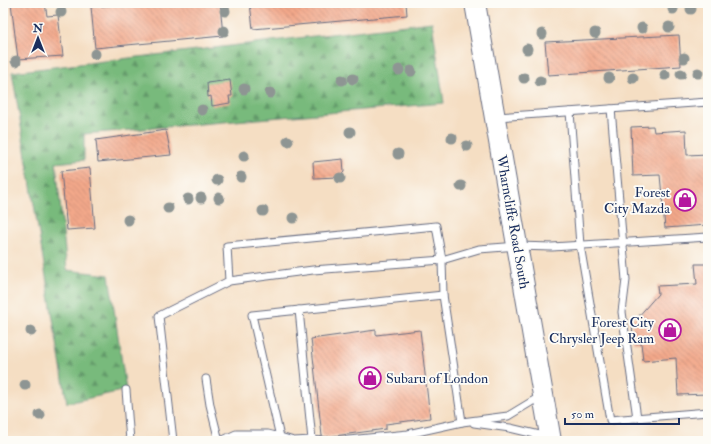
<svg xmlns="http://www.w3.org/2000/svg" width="711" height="444" font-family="'IM FELL Double Pica',serif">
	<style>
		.forest { fill: url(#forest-firs); stroke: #4a746d }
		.building { fill: url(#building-back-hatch) }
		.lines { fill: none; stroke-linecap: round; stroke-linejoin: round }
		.service-casing { stroke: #676c81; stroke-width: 9 }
		.secondary-casing { stroke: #676c81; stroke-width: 22 }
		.service { stroke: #fff; stroke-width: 7 }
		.secondary { stroke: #fff; stroke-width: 20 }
		.tree { fill: #8e9593 }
		.labels { text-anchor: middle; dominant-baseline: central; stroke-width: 3.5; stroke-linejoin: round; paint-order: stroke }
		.poi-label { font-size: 14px; fill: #1b2f5e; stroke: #fdfcf7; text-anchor: end }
		.street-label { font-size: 14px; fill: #1b2f5e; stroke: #fdfcf7 }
	</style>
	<defs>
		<pattern id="forest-firs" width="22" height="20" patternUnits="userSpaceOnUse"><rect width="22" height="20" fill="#78ba7c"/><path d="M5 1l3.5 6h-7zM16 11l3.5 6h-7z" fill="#629869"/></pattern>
		<pattern id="building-back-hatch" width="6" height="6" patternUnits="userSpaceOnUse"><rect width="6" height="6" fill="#f3a88a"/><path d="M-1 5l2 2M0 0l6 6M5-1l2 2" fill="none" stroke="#c48974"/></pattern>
	</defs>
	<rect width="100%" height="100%" fill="#fdfcf7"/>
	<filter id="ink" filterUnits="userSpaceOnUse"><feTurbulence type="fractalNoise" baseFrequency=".025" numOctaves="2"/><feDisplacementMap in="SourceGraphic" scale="8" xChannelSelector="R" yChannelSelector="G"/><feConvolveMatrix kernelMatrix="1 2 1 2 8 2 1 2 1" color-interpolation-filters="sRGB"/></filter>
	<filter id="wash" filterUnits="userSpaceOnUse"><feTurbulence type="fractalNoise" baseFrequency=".012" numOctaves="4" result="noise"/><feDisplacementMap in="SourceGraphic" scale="16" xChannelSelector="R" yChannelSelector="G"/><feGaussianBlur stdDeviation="0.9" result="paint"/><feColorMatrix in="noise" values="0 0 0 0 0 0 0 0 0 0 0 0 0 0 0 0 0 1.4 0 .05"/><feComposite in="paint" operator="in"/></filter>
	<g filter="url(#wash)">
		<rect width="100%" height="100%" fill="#f5dec3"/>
		<path class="forest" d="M432,22L444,103L84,134V160L56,163L67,270L109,275L126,390L67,403L12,72Z"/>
		<g id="blocks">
			<g class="building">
				<path d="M11,3H45L47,16L58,15L63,56L18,59Z"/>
				<path d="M146,3H220L223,36L95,48L91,7Z"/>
				<path d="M250,3H406L407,15L253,29Z"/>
				<path d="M679,35L681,66L548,75L545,42Z"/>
				<path d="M230,80L232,96H229L230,103L212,106L211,96L208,97L207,83Z"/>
				<path d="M653,126L654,132L686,130L687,155L708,154V225L665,228L660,175L633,176L631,127Z"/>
				<path d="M166,130L171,155L98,162L96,140Z"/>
				<path d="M343,159L344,172L339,177L314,178L313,162Z"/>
				<path d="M90,168L95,228L67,230L61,171Z"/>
				<path d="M695,264H708V394L678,395L676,358L643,361L641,343H633L632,318H637L658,294L657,286L697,284Z"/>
				<path d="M376,330V335L420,330L430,418L386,424V429L326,437L322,436L311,339Z"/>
			</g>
		</g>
	</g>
	<g filter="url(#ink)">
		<use href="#blocks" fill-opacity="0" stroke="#676c81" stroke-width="1"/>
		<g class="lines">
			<g class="service-casing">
				<g id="service">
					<path d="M611,109L626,280L622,312L637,418"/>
					<path d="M570,112L580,245L610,420L708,412"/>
					<path d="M497,117L708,102"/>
					<path d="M229,281L313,270L442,260L443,295"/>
					<path d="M206,379L210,405L219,441"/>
					<path d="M126,390L130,441"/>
					<path d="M474,423L510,428L548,437"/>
					<path d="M280,437L294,441L312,440L299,310"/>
					<path d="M312,440L323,441"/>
					<path d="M173,441L159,316L229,281L227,246L436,226L442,260L479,249L517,246L552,247L708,237"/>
					<path d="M221,441L236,434H268L280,437L252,315L443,295L462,422"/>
					<path d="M339,441L408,434L462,422L508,416L541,396"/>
				</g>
			</g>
			<g class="secondary-casing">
				<path id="secondary" d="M475,3L551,441"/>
			</g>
			<use href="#service" class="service"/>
			<use href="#secondary" class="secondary"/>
		</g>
		<g class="tree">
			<circle cx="673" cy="9" r="5.5"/>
			<circle cx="691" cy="9" r="5.5"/>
			<circle cx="225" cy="11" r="5.5"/>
			<circle cx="61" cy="12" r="5.5"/>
			<circle cx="669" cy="27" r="5.5"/>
			<circle cx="642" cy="28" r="5.5"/>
			<circle cx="224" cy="31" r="5.5"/>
			<circle cx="595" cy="33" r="5.5"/>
			<circle cx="542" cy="34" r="5.5"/>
			<circle cx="527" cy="49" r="5.5"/>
			<circle cx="95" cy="54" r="5.5"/>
			<circle cx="684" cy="58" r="5.5"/>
			<circle cx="16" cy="61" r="5.5"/>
			<circle cx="399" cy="70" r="5.5"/>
			<circle cx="411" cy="71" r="5.5"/>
			<circle cx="698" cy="73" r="5.5"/>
			<circle cx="681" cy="74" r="5.5"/>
			<circle cx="665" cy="75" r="5.5"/>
			<circle cx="524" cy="78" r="5.5"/>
			<circle cx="609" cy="78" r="5.5"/>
			<circle cx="633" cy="78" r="5.5"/>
			<circle cx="353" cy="79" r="5.5"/>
			<circle cx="342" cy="80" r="5.5"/>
			<circle cx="540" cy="81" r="5.5"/>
			<circle cx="244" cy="89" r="5.5"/>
			<circle cx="270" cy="93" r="5.5"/>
			<circle cx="202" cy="110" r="5.5"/>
			<circle cx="350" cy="132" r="5.5"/>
			<circle cx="452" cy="138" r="5.5"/>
			<circle cx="288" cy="141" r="5.5"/>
			<circle cx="467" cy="146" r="5.5"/>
			<circle cx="398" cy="154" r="5.5"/>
			<circle cx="244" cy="156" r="5.5"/>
			<circle cx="241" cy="177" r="5.5"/>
			<circle cx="340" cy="178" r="5.5"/>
			<circle cx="217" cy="180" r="5.5"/>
			<circle cx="461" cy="186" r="5.5"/>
			<circle cx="201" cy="198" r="5.5"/>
			<circle cx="219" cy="198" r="5.5"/>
			<circle cx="188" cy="199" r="5.5"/>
			<circle cx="168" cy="208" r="5.5"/>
			<circle cx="263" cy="211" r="5.5"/>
			<circle cx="293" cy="218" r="5.5"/>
			<circle cx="128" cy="220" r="5.5"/>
			<circle cx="31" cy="331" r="5.5"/>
			<circle cx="25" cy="385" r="5.5"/>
			<circle cx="40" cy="415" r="5.5"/>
		</g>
	</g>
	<defs>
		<g id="shop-ring" transform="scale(1.15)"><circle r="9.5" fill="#fdfcf7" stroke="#b5179e" stroke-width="1.5"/><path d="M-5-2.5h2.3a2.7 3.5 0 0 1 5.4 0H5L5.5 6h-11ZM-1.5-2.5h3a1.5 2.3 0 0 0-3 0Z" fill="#b5179e"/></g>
	</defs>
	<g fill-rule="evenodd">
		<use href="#shop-ring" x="685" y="200"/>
		<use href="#shop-ring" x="670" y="330"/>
		<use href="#shop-ring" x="370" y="378"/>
	</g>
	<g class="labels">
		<g class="poi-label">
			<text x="670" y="192">Forest<tspan x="670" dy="16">City Mazda</tspan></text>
			<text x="654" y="322">Forest City<tspan x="654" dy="16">Chrysler Jeep Ram</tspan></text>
			<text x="386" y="378" text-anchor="start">Subaru of London</text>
		</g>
		<g class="street-label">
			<text transform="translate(513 222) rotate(80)">Wharncliffe Road South</text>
		</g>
	</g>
	<rect width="711" height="444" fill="none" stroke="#fdfcf7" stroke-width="16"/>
	<g transform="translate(38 38)" stroke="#fdfcf7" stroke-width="3" paint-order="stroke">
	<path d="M0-3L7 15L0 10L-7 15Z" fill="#1b2f5e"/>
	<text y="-6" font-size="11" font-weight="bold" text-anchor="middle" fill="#1b2f5e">N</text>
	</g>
	<path d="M565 418v6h114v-6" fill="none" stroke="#1b2f5e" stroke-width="2"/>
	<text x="571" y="418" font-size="12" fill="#1b2f5e" stroke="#fdfcf7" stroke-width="3" paint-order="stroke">50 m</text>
</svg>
